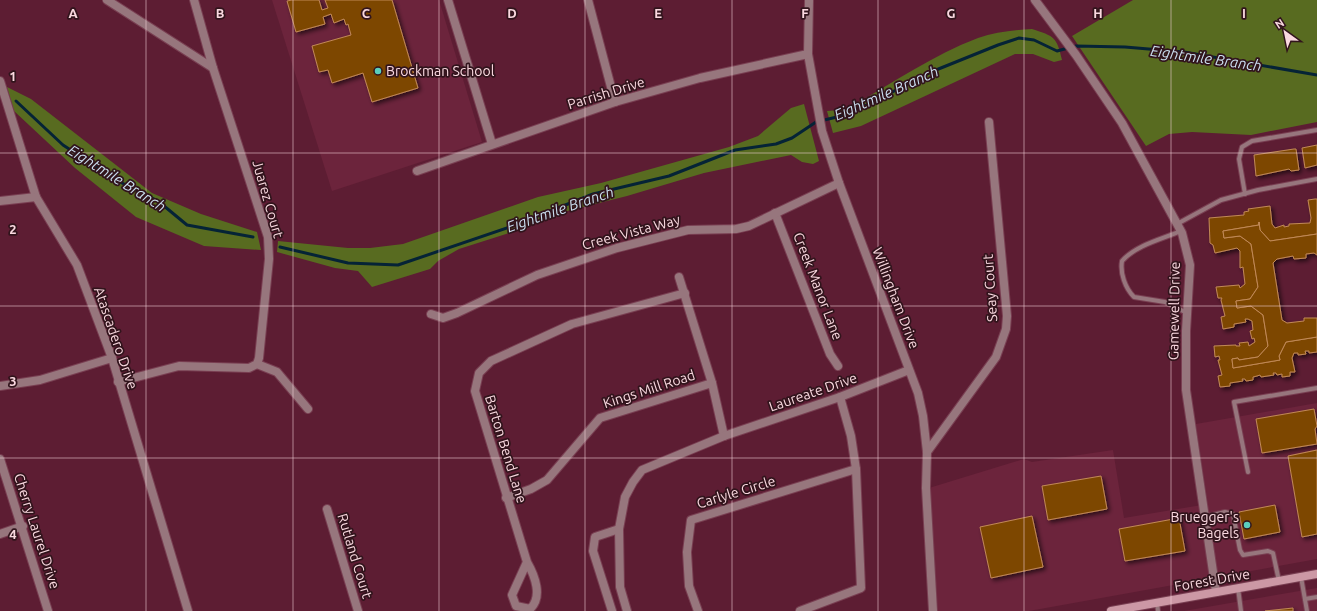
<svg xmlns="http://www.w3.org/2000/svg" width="1317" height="611" font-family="Ubuntu,sans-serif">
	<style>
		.built { fill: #6c243c }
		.forest { fill: #586b20 }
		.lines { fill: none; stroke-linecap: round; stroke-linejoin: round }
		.stream { stroke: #052336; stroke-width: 3 }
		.building { fill: #7d4703; stroke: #c18956; filter: url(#shadow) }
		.lane-casing { stroke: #793f52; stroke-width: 6 }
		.street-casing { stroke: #793f52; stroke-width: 10 }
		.secondary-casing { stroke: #793f52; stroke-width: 10 }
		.lane { stroke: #97767d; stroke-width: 4 }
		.street { stroke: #97767d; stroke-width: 8 }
		.secondary { stroke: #cc98a5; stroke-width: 8 }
		.grid { fill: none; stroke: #fad9e0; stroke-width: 1; stroke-opacity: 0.55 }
		.poi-dot { fill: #5acebd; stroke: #31141c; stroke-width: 1.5 }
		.labels { text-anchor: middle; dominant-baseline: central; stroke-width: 3.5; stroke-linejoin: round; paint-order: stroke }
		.poi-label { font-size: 14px; fill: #fad9e0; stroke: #31141c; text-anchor: start }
		.street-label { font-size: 14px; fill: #fad9e0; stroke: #31141c }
		.water-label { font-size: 15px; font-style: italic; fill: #cadeef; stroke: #31141c }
		.grid-label { font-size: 13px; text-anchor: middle; font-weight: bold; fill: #fad9e0; stroke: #31141c; stroke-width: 3.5; stroke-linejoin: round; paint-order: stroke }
	</style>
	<defs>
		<filter id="shadow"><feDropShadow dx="2.5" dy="2.5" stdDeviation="2" flood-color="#0009"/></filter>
	</defs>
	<rect width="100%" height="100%" fill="#5d1d33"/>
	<g class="built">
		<path d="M272,0H439L482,142L332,191Z"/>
		<path d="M1317,403V559L1029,611H938L929,488L1024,459L1032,462L1113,450L1124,518L1208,504L1196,424Z"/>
		<path d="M1317,588V611H1184L1253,599Z"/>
	</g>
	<g class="forest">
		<path d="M1133,0H1317V122L1251,135L1192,132L1169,134L1146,146L1072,36Z"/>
		<path d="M1032,29C1054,36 1057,37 1062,60L1054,62L1033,54H1015L861,126L833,133L827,111L840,110L852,106C893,83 933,55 978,38C995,32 1014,30 1032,29Z"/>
		<path d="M7,87L31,99L152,193L201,214L257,232L261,250L204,246L136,217L75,168L14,111Z"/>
		<path d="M804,104L819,161L813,164L802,162L791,155L704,173L627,196L567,211L506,234L459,249L438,261L430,269L372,287L358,271L335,268L277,252L278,241L348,248H370L403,244L538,197L601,183L729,147L758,136L791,108Z"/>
	</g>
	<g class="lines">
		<g class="stream">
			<path d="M16,101L63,145L118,181L158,201L187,225L253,237"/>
			<path d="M280,247L348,263L398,265L510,227L593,194L669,176L735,150L776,144L792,138L816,122L841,116L867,105L931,72L998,45L1019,38L1034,40L1057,51L1076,46L1125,47L1184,52L1317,75"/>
		</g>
	</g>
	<g class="building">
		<path d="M292,0H319L322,10L328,8L325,0H392L418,88L372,102L363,73L332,83L328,70L319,72L312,46L351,35L348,24L346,25L344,19L334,23L331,14L323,17L325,24L296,32L287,1Z"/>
		<path d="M1317,145V165L1305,168L1302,148Z"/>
		<path d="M1294,149H1296L1299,170L1291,171L1289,169L1256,176L1254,155Z"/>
		<path d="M1315,199H1317V234L1270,241L1260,230L1259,222V225L1223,231L1224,238L1240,236L1251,244L1258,287L1250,299L1236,301L1237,308L1251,306L1263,315L1268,346L1258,357L1239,360L1238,358L1232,359L1233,368L1280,360L1279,356L1286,342L1317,337V352L1309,353V351H1305L1306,354L1298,355V353H1294L1292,358L1295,372H1290V376L1282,377V374L1277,375L1276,373H1273L1274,375L1261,377L1260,375L1257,376L1253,377V380L1246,381L1245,379H1242L1243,381L1230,383V386L1220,387L1218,376L1222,375L1218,360H1220L1219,356L1215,357L1214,346L1236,345V346H1240L1239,343L1248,342L1249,346L1255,342L1254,338L1252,339L1250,331L1253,330L1252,321L1248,319H1245L1246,322L1234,324V327L1223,329L1221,317L1225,316L1221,300L1222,298H1218L1216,287L1239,285L1240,288L1245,284L1243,267L1240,268V251L1237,248L1215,253L1213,245L1210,243L1209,218L1244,215V212L1249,211L1248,209L1270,206L1272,224L1275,228L1284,225V227L1289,226V224L1310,223L1311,218L1308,200Z"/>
		<path d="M1259,222L1260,230L1270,241L1317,234V255L1314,253L1306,254V258L1294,259L1293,256L1277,259L1273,263L1282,320L1287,323L1304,321V318H1317V337L1286,342L1279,356L1280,360L1233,368L1232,359L1238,358L1239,360L1258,357L1268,346L1263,315L1251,306L1237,308L1236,301L1250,299L1258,287L1251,244L1240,236L1224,238L1223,231L1259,225Z"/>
		<path d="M1314,409L1317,426L1315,429L1317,444L1262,453L1256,419Z"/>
		<path d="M1317,450V534L1302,537L1288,456Z"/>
		<path d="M1101,476L1107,509L1048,520L1042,486Z"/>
		<path d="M1275,505L1280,532L1244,539L1239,512Z"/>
		<path d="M1032,516L1043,567L991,578L980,527Z"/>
		<path d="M1179,518L1185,551L1125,561L1119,529Z"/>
		<path d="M1293,608V611H1265Z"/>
	</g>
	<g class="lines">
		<g class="lane-casing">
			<g id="lane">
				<path d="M1245,194L1239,159L1242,147L1252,141L1317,130"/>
				<path d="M1177,224L1221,200L1258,190L1317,179"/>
				<path d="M1181,231C1162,239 1136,245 1122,261C1120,273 1125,288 1134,297L1165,302L1187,313"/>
				<path d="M1248,472L1234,402L1317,388"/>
				<path d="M1205,517L1225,512L1233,514L1240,550L1243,555L1268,551L1273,553L1279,581"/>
				<path d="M1301,577L1307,611"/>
				<path d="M1238,588L1241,611"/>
				<path d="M1305,599L1317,597"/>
				<path d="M1157,603L1158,611"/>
			</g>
		</g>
		<g class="street-casing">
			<g id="street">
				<path d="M107,0L213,68"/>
				<path d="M448,0L492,144"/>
				<path d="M588,0L615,102"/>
				<path d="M809,0L808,54L822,131L839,183L918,393L923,416L927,452L926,488L933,611"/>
				<path d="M1035,0L1076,55L1122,123L1182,233L1190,265L1186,331V390L1216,592"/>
				<path d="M0,81L36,197L77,265L112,358L188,611"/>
				<path d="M417,171L615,102L700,78L808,54"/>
				<path d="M0,201L36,197"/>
				<path d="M775,213L830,354L838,366"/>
				<path d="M679,277L712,383L724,436"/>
				<path d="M431,314L443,318L457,313L537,275L617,248L688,230L736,229L749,226L839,183"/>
				<path d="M257,364L277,372L308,409"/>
				<path d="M118,382L179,366L249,368L257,364L259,358L269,259L268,237L213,68L194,0"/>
				<path d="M0,386L40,380L112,358"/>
				<path d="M927,452L996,357L1006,329L1007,316L989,122"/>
				<path d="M0,459L48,611"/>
				<path d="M506,498L531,489L547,480L600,418L712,383"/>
				<path d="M327,509L358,611"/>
				<path d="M0,534L23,526"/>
				<path d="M527,562C535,576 543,597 530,609L516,606L512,595L527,562L475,391L479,373L491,361L572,324L685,293"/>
				<path d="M612,611L593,551L595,537L619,529"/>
				<path d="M627,611L620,587L619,529L625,497L633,482L642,470L724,436L840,397L909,370"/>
				<path d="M698,611L689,586L687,552L691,520L856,469"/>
				<path d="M800,611L861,588L856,469L851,436L840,397"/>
			</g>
		</g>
		<g class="secondary-casing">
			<path id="secondary" d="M1111,611L1317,574"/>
		</g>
		<use href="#lane" class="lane"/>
		<use href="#street" class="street"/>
		<use href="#secondary" class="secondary"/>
	</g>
	<path class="grid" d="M146,0V611M293,0V611M439,0V611M585,0V611M732,0V611M878,0V611M1024,0V611M1171,0V611M0,153H1317M0,306H1317M0,458H1317"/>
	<g class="poi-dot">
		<circle cx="378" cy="71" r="4"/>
		<circle cx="1247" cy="525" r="4"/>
	</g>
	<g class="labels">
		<g class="poi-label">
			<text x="386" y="71">Brockman School</text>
			<text x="1239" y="517" text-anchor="end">Bruegger's<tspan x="1239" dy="16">Bagels</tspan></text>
		</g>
		<g class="street-label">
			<text transform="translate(606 93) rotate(-17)">Parrish Drive</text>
			<text transform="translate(268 199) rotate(74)">Juarez Court</text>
			<text transform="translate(631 232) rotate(-15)">Creek Vista Way</text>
			<text transform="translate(818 286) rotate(69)">Creek Manor Lane</text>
			<text transform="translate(990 288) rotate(-94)">Seay Court</text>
			<text transform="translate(896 298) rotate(69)">Willingham Drive</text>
			<text transform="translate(1174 311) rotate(-89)">Gamewell Drive</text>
			<text transform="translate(116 338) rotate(71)">Atascadero Drive</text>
			<text transform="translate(649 389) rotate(-18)">Kings Mill Road</text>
			<text transform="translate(813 392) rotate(-19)">Laureate Drive</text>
			<text transform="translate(506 449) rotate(73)">Barton Bend Lane</text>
			<text transform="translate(736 492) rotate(-17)">Carlyle Circle</text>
			<text transform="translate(37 531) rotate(72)">Cherry Laurel Drive</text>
			<text transform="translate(355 556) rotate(73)">Rutland Court</text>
			<text transform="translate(1212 580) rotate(-10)">Forest Drive</text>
		</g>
		<g class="water-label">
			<text transform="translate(1206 58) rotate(8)">Eightmile Branch</text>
			<text transform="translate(886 93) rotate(-24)">Eightmile Branch</text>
			<text transform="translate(117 178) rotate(32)">Eightmile Branch</text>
			<text transform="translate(560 209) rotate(-19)">Eightmile Branch</text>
		</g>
	</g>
	<g class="grid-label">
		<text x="73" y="18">A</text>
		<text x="220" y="18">B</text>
		<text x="366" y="18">C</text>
		<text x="512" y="18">D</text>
		<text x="658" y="18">E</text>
		<text x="805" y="18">F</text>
		<text x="951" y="18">G</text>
		<text x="1098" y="18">H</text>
		<text x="1244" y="18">I</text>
		<text x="13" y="81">1</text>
		<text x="13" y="234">2</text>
		<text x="13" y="386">3</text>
		<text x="13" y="539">4</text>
	</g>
	<g transform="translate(1285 32) rotate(327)" stroke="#31141c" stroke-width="3" paint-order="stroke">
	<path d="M0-3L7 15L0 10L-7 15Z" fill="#fad9e0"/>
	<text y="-6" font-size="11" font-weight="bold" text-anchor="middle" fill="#fad9e0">N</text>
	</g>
</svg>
